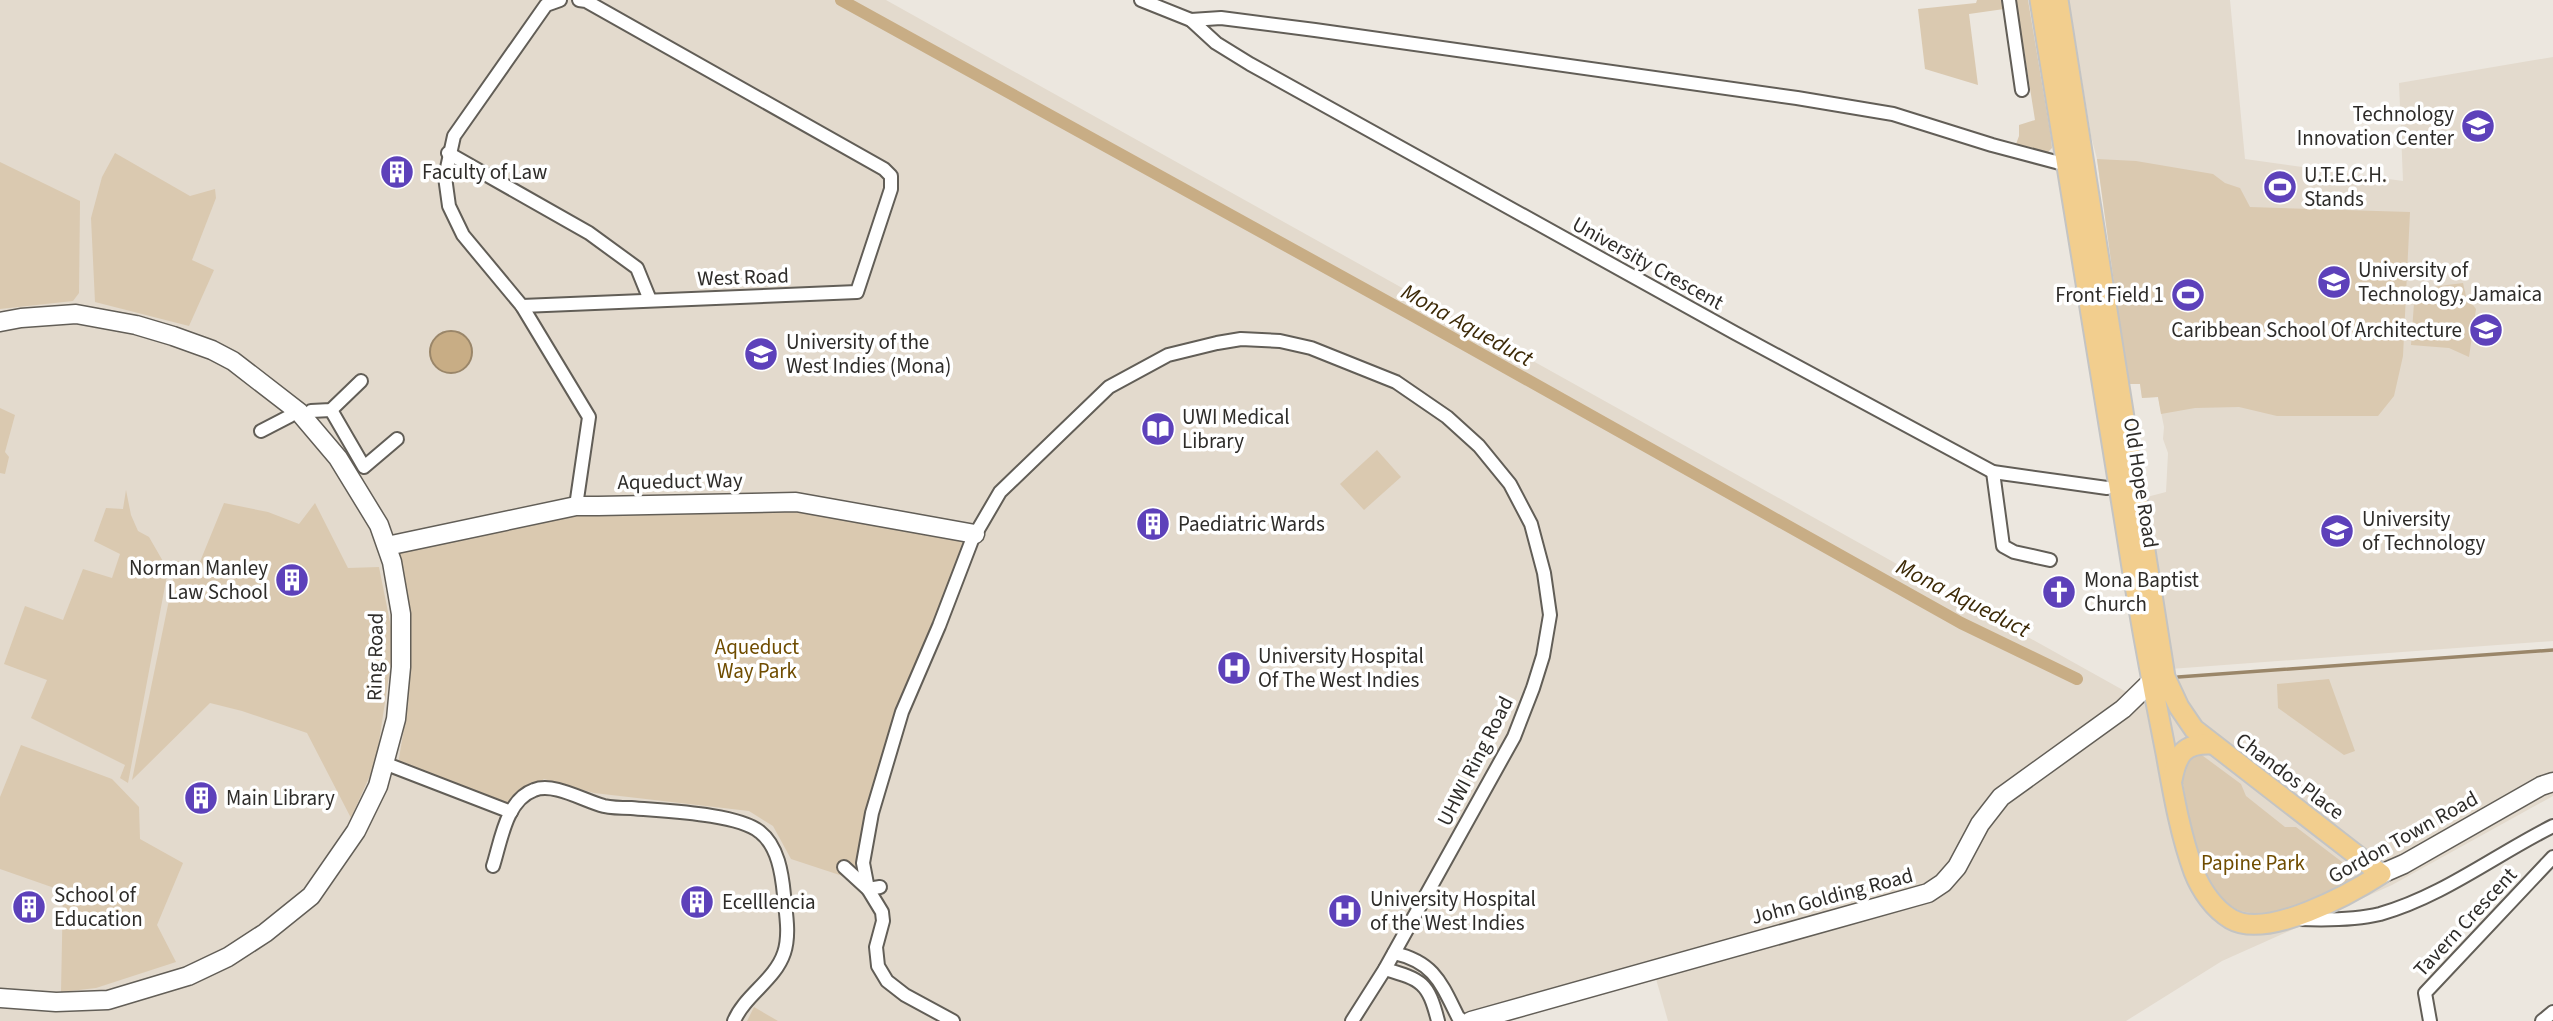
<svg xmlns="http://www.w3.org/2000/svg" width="2553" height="1021" font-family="'Source Sans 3',sans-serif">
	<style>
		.built { fill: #e3dacd }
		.green { fill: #dac9b0 }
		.water { fill: #c8ad85; stroke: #9a8669; stroke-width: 2 }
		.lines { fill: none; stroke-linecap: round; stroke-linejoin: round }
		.stream { stroke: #9a8669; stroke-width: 3.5 }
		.canal { stroke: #c8ad85; stroke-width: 12 }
		.street-casing { stroke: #625e57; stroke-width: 16 }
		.secondary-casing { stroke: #625e57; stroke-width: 21 }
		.primary-casing { stroke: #c4c4c3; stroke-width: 23 }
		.street { stroke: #fff; stroke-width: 12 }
		.secondary { stroke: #fff; stroke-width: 18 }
		.primary { stroke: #f2ce8e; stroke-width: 19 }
		.labels { text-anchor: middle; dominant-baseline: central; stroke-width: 7; stroke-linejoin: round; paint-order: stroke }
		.poi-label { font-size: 21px; fill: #2e2c29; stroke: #fff; text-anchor: start }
		.street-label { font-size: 21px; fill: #2e2c29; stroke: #fff }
		.park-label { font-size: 21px; fill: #6f4c00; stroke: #fff }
		.water-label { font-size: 23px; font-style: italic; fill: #3c2906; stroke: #fff }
	</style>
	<rect width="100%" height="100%" fill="#ece7df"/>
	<g class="built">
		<path d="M0,0H886L2148,704L2178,677L2553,650V796L2392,885L2222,961L2126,1021H1668L1654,972L1490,1021H0Z"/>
		<path d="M2069,0H2230L2245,159L2403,181L2399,83L2553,57V641L2170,669L2143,498L2166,492L2168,453L2163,439L2164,427L2158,397L2142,398L2140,384H2128L2097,159L2091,136Z"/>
	</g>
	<g class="green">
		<path d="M1977,0H2003L2004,9L1969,14L1978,85L1925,69L1918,9L1976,3Z"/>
		<path d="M2016,0H2028L2051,137L2052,148L2047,153L2015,147L2019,136V125L2035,120Z"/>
		<path d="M115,153L190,196L215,189L216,198L192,260L214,270L189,326L95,302L91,218L102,177Z"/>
		<path d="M2097,159L2136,161L2213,174L2225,183L2240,188L2250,207L2410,212L2403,356L2394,396L2378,416H2277L2239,407L2195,408L2161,414L2158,397L2142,398L2140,384H2128Z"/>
		<path d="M0,162L80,201L79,293L73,301L0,309Z"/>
		<path d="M2463,283L2466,296L2476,309L2469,357L2449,348L2411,345L2415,289Z"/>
		<path d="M0,408L15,415L5,452L9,457L5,474L0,473Z"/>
		<path d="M1377,450L1401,477L1364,510L1340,484Z"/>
		<path d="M126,490L131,515L138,531L149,537L168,570L128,783L120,778L125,765L31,718L47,680L4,664L25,606L63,620L83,569L112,578L120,554L94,541L106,508L123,509Z"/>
		<path d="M224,503L268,512L299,524L315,503L348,568L379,567L394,642L376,762L351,818L307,733L242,711L210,703L132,780L177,561L197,569Z"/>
		<path d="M797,506L969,538L911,678L861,882L791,859L773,826L749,811L594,793L544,779L508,807L398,764L408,705L411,620L394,550L590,510Z"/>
		<path d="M2329,679L2355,751L2344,755L2278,708L2277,684Z"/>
		<path d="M21,745L112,779L139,807L140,839L183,863L157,925L176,962L96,988L61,992L63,891L0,869V797Z"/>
		<path d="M2199,753L2241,784L2246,796L2285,827H2296L2350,868L2354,878L2347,890L2281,911L2261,915L2240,911L2214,896L2195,853L2180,766L2187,757Z"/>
		<path d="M754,1007L778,1021H747Z"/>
	</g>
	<circle class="water" cx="451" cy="352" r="21"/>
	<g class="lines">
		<path class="stream" d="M2178,677L2553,650"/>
		<path class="canal" d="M841,0L1417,318L1961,623L2077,679"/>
		<g class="street-casing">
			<g id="street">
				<path d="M560,0L546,5L454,136L445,177L449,206L463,235L522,306L589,417L576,506"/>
				<path d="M1141,0L1191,20L1221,18L1315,30L1797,98L1893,114L1992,145L2071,166"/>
				<path d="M2009,0L2022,90"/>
				<path d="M1191,20L1216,43L1250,64L1735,333L1993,472L2107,488"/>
				<path d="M448,153L589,233L637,268L650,300"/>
				<path d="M522,306L857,292L891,189V176L884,169L586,1L579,0"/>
				<path d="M331,410L364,467L397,439"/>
				<path d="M311,411L331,410L361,381"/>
				<path d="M261,431L290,416"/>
				<path d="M1993,472L2003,546L2014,552L2050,560"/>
				<path d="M384,763L511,812"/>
				<path d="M493,866C501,841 506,800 534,790C554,782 584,801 604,806C613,808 622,808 631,808C661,811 737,813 760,832C778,846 782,874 784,895C786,914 790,935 784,953C775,980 745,995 734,1021"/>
				<path d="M844,867L868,889L880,887"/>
				<path d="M2299,919C2324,920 2355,920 2380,914C2443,896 2495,855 2553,826"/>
				<path d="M1394,953C1434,962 1441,983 1458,1017L1463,1021"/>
				<path d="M1385,969C1422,980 1428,982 1438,1021"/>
				<path d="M953,1021L905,995L887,981L878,966L876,947L883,921L882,912L868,889L863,863L872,813L902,712L939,626L972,540L1000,492L1109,387L1168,355L1217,343L1241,339L1280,341L1311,348L1396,382L1447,417L1479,446L1510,484L1531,524L1544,573L1550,615L1543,656L1533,688L1514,737L1385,969L1352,1021"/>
				<path d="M2430,1021L2425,993L2553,857"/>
				<path d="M2542,1021L2553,1012"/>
			</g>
		</g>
		<g class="secondary-casing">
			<g id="secondary">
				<path d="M0,322L21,318L76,314L136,325L173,336L212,350L233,361L299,412L338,458L379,525L392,562L401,614V667L396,719L378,786L356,831L311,896L265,933L228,957L188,976L108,1000L56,1002L0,998"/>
				<path d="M387,546L576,506H598L796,502L975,534"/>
				<path d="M2381,874L2404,864L2541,786L2553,782"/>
				<path d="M1471,1021L1928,893L1943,883L1957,867L1980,824L2001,797L2123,709L2161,672"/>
			</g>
		</g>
		<g class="primary-casing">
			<g id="primary">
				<path d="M2040,0C2067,172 2097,344 2124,517C2136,596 2150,674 2166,753C2173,792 2180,834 2194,872C2201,890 2214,909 2231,919C2267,940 2350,894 2381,874L2194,729L2179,707L2165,677L2058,0"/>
				<path d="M2172,780C2177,754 2184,743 2211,744"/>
			</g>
		</g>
		<use href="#street" class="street"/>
		<use href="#secondary" class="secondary"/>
		<use href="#primary" class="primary"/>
	</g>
	<defs>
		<g id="school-disc" transform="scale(1.75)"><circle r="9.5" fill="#5d41ba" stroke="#fff"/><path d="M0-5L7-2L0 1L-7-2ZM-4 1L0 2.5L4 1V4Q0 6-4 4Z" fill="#fff"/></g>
		<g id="building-disc" transform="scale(1.75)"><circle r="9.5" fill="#5d41ba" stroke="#fff"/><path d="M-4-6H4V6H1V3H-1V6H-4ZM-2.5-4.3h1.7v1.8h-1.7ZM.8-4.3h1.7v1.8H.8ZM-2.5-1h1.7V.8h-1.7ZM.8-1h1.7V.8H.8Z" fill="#fff"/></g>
		<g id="stadium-disc" transform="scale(1.75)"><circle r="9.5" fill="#5d41ba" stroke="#fff"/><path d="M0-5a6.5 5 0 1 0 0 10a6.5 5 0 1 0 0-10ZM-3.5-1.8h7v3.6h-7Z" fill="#fff"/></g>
		<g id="university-disc" transform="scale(1.75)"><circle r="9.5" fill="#5d41ba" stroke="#fff"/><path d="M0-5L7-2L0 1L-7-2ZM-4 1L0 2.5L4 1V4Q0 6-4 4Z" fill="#fff"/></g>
		<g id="library-disc" transform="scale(1.75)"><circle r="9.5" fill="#5d41ba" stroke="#fff"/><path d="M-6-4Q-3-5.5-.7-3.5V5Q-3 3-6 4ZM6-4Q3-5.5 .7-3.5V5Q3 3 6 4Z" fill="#fff"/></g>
		<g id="church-disc" transform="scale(1.75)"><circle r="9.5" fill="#5d41ba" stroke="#fff"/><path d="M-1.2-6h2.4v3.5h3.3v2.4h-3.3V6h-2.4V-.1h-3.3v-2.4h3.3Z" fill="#fff"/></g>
		<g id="hospital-disc" transform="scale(1.75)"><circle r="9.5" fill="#5d41ba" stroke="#fff"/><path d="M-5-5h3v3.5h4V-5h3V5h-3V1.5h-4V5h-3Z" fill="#fff"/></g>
	</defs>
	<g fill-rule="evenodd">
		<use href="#school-disc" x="2478" y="126"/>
		<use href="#building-disc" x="397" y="172"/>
		<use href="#stadium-disc" x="2280" y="187"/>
		<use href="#university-disc" x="2334" y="282"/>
		<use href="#stadium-disc" x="2188" y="295"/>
		<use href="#school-disc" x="2486" y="330"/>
		<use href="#university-disc" x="761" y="354"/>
		<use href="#library-disc" x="1158" y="429"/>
		<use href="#building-disc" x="1153" y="524"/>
		<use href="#university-disc" x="2337" y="531"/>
		<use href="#building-disc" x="292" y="580"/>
		<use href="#church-disc" x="2059" y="592"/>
		<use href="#hospital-disc" x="1234" y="668"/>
		<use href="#building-disc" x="201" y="798"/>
		<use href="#building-disc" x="697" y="902"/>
		<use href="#building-disc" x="29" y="907"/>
		<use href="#hospital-disc" x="1345" y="911"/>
	</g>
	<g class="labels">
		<g class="poi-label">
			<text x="2454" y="114" text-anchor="end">Technology<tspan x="2454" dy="24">Innovation Center</tspan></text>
			<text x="422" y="172">Faculty of Law</text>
			<text x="2304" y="175">U.T.E.C.H.<tspan x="2304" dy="24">Stands</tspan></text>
			<text x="2358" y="270">University of<tspan x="2358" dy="24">Technology, Jamaica</tspan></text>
			<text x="2164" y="295" text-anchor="end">Front Field 1</text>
			<text x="2462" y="330" text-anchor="end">Caribbean School Of Architecture</text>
			<text x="786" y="342">University of the<tspan x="786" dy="24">West Indies (Mona)</tspan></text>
			<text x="1182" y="417">UWI Medical<tspan x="1182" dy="24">Library</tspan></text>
			<text x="2362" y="519">University<tspan x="2362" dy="24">of Technology</tspan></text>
			<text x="1178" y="524">Paediatric Wards</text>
			<text x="268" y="568" text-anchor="end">Norman Manley<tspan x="268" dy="24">Law School</tspan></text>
			<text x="2084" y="580">Mona Baptist<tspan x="2084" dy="24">Church</tspan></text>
			<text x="1258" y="656">University Hospital<tspan x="1258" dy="24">Of The West Indies</tspan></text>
			<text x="226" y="798">Main Library</text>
			<text x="54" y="895">School of<tspan x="54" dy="24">Education</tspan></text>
			<text x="1370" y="899">University Hospital<tspan x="1370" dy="24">of the West Indies</tspan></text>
			<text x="722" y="902">Ecelllencia</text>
		</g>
		<g class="street-label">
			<text transform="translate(1648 263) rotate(29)">University Crescent</text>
			<text transform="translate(743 277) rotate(-2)">West Road</text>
			<text transform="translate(680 481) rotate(-1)">Aqueduct Way</text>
			<text transform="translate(2141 483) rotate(81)">Old Hope Road</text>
			<text transform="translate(375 657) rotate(-89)">Ring Road</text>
			<text transform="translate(1475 761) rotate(-63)">UHWI Ring Road</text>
			<text transform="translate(2290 776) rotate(37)">Chandos Place</text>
			<text transform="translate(2403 837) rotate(-29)">Gordon Town Road</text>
			<text transform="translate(1832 896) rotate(-15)">John Golding Road</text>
			<text transform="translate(2465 922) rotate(-47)">Tavern Crescent</text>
		</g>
		<g class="park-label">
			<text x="757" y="647">Aqueduct<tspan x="757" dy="24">Way Park</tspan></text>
			<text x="2253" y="863">Papine Park</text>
		</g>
		<g class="water-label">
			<text transform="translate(1467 325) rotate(29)">Mona Aqueduct</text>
			<text transform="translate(1963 598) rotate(27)">Mona Aqueduct</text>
		</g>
	</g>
</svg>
